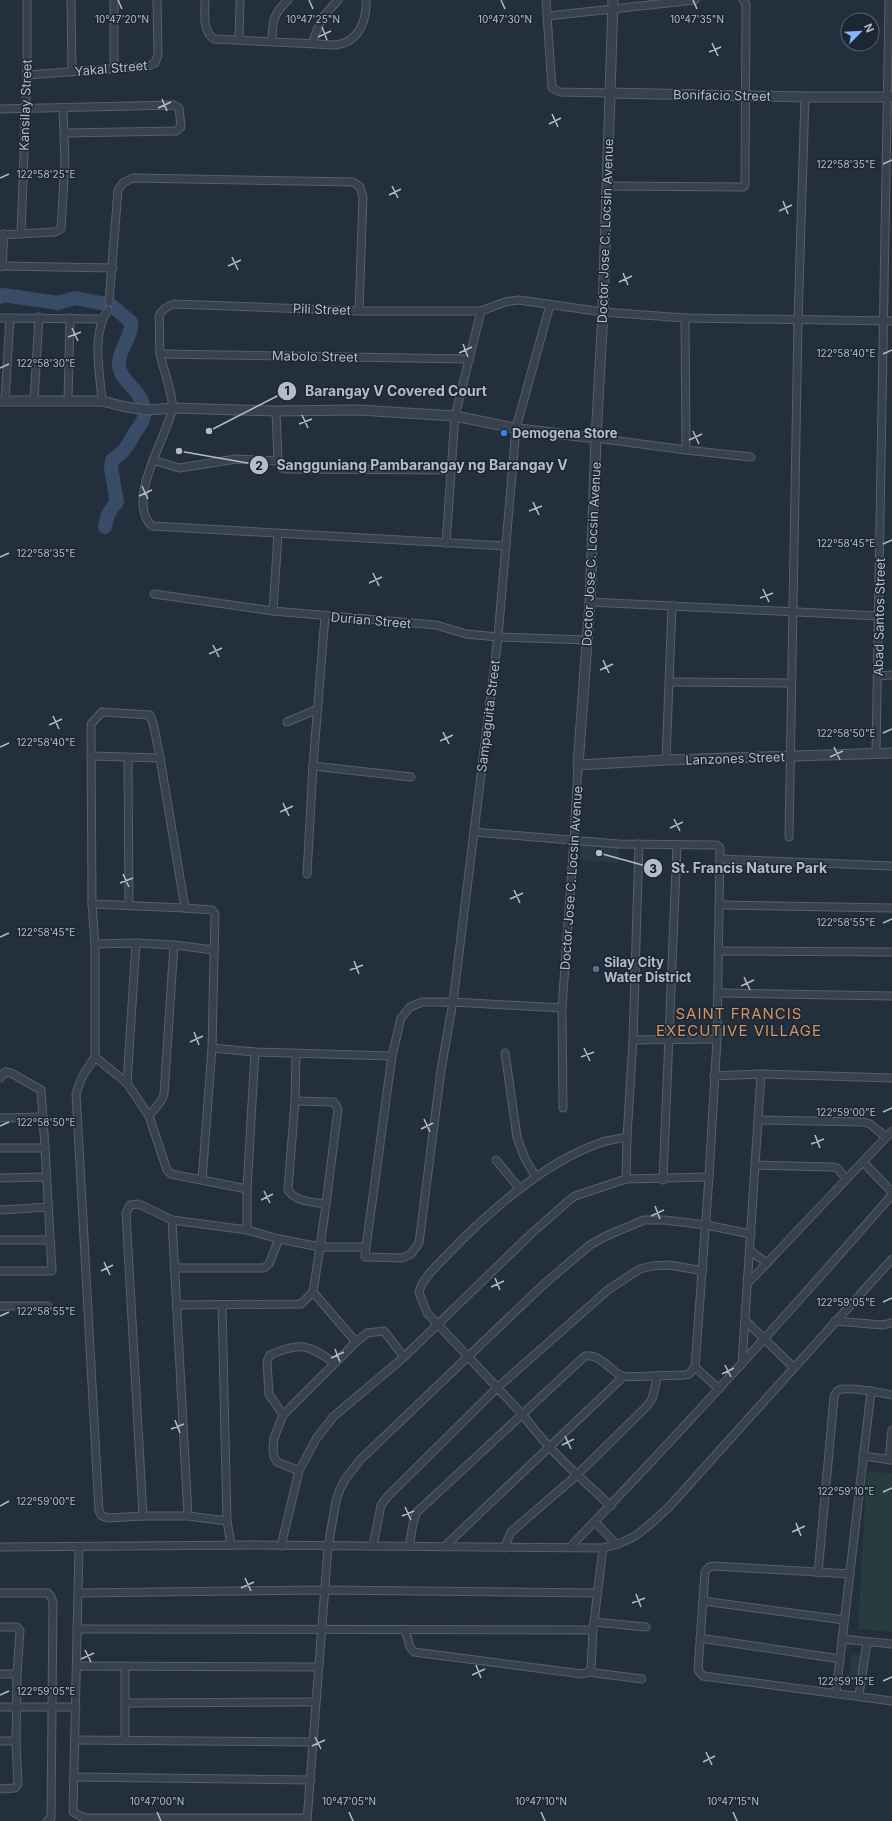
<svg xmlns="http://www.w3.org/2000/svg" width="892" height="1821" font-family="Inter,sans-serif">
	<style>
		.green { fill: #263c3f }
		.lines { fill: none; stroke-linecap: round; stroke-linejoin: round }
		.river { stroke: #394c67; stroke-width: 14 }
		.minor-casing { stroke: #565f6c; stroke-width: 9 }
		.tertiary-casing { stroke: #565f6c; stroke-width: 11 }
		.minor { stroke: #38414e; stroke-width: 7 }
		.tertiary { stroke: #38414e; stroke-width: 9 }
		.ticks { fill: none; stroke: #b4bcc9; stroke-width: 1.5 }
		.shop-dot { fill: #3f7fe0; stroke: #1d2633; stroke-width: 1.5 }
		.service-dot { fill: #5c6f8a; stroke: #1d2633; stroke-width: 1.5 }
		.labels { text-anchor: middle; dominant-baseline: central; stroke-width: 3; stroke-linejoin: round; paint-order: stroke }
		.street-label { font-size: 13px; fill: #b4bcc9; stroke: #1d2633 }
		.poi-label { font-size: 13px; font-weight: bold; fill: #b4bcc9; stroke: #1d2633; text-anchor: start }
		.quarter-label { font-size: 15px; letter-spacing: 1px; fill: #d59563; stroke: #1d2633 }
		.ticks-label { font-size: 10px; text-anchor: middle; fill: #b4bcc9; stroke: #1d2633; stroke-width: 3; stroke-linejoin: round; paint-order: stroke }
		.leader { fill: none; stroke: #b4bcc9; stroke-width: 1.5 }
		.callout-dot { fill: #b4bcc9; stroke: #1d2633; stroke-width: 1.5 }
		.mark-label { font-size: 12px; text-anchor: middle; font-weight: bold; fill: #111 }
		.callout-label { font-size: 14px; text-anchor: middle; font-weight: bold; fill: #b4bcc9; stroke: #1d2633; stroke-width: 3; stroke-linejoin: round; paint-order: stroke }
	</style>
	<rect width="100%" height="100%" fill="#242f3e"/>
	<g class="green">
		<path d="M581,842L619,846L618,863L580,860Z"/>
		<path d="M867,1472L892,1473V1632L858,1629Z"/>
		<path d="M852,1654L867,1656L864,1687L848,1685Z"/>
	</g>
	<g class="lines">
		<path class="river" d="M0,297L3,295L58,303L75,298L111,305L131,322C133,336 119,348 119,363C118,383 147,390 144,416C144,422 138,428 135,432C128,445 124,453 112,460L111,468L117,502C110,509 106,517 105,527"/>
		<g class="minor-casing">
			<g id="minor">
				<path d="M71,0L72,71"/>
				<path d="M114,0V69"/>
				<path d="M205,0C205,13 202,31 214,39L336,45C359,42 367,20 366,0"/>
				<path d="M546,0L552,88L560,92L609,93"/>
				<path d="M548,16L695,0"/>
				<path d="M239,40L240,0"/>
				<path d="M272,41C273,21 272,15 288,0"/>
				<path d="M312,43L322,18L338,0"/>
				<path d="M27,75L149,66L155,63L158,55L157,0"/>
				<path d="M0,109L174,105L179,108L181,127L176,131L65,133"/>
				<path d="M607,186L743,187L745,185L746,4L743,0"/>
				<path d="M21,234L27,75V0"/>
				<path d="M0,235L55,232L61,229L65,161L63,108"/>
				<path d="M2,266L113,268"/>
				<path d="M0,267L2,266L4,234"/>
				<path d="M109,302L118,190L123,183L133,178L353,182L360,187L363,197L359,311"/>
				<path d="M0,318L102,319"/>
				<path d="M160,354L470,359"/>
				<path d="M5,401L10,318"/>
				<path d="M34,401L39,317"/>
				<path d="M68,401L70,318"/>
				<path d="M102,401C100,372 91,334 108,310"/>
				<path d="M276,411L278,461L282,468L287,469L452,470"/>
				<path d="M596,438L686,450L685,318"/>
				<path d="M686,450L751,457"/>
				<path d="M153,460L179,468L236,459L278,461"/>
				<path d="M446,543L455,416L481,311"/>
				<path d="M506,546L152,526C125,501 166,439 172,410C175,399 162,367 160,353C159,341 160,328 159,316C162,309 167,306 174,304L359,311H481L505,302L519,300L603,312L685,318L892,321"/>
				<path d="M154,594L273,611L436,625L466,634L498,637L587,640"/>
				<path d="M590,602L879,616"/>
				<path d="M273,611L278,534"/>
				<path d="M878,676L892,675"/>
				<path d="M670,682L791,683"/>
				<path d="M287,722L318,709"/>
				<path d="M876,753L889,0"/>
				<path d="M91,756L160,758"/>
				<path d="M128,758L129,906"/>
				<path d="M666,760L672,605"/>
				<path d="M313,766L411,777"/>
				<path d="M789,837L798,320L805,97"/>
				<path d="M720,859L892,866"/>
				<path d="M307,874L313,766L325,616"/>
				<path d="M92,904L91,731V724L102,712L150,715L154,727L160,758L185,908"/>
				<path d="M720,905L892,908"/>
				<path d="M95,944L136,943L174,945L164,1094L161,1101L149,1116"/>
				<path d="M174,945L214,950"/>
				<path d="M718,951L892,952"/>
				<path d="M719,993L892,996"/>
				<path d="M633,1040L717,1039"/>
				<path d="M212,1048L255,1052L392,1056"/>
				<path d="M296,1053L295,1101L288,1190C295,1202 313,1202 326,1204L320,1247H366L392,1056L401,1018L410,1007L422,1002H453L498,637L516,428L550,305"/>
				<path d="M505,1053L517,1137L525,1159L536,1177"/>
				<path d="M95,1057L127,1083L149,1116L167,1170L171,1174L247,1189V1230L172,1220L139,1204L130,1205L126,1213L143,1516"/>
				<path d="M714,1076L761,1074L892,1078"/>
				<path d="M0,1078L5,1072L11,1073L41,1090L45,1148"/>
				<path d="M127,1083L136,943"/>
				<path d="M295,1101L334,1102L338,1109L326,1204"/>
				<path d="M563,1108L562,1008L574,839L578,765"/>
				<path d="M0,1118L43,1117"/>
				<path d="M758,1120L863,1122L870,1124L886,1137"/>
				<path d="M0,1148H45L52,1271H0"/>
				<path d="M496,1160L520,1189"/>
				<path d="M863,1162L892,1192"/>
				<path d="M755,1165L831,1167L837,1168L846,1179"/>
				<path d="M0,1178L46,1177"/>
				<path d="M626,1179L627,1137L633,1040L639,844"/>
				<path d="M202,1180L212,1048L215,914L212,910L185,908L92,904L95,944V1057L82,1077L76,1093L99,1511L102,1516L108,1518L143,1516H188L227,1521L231,1545"/>
				<path d="M663,1180L677,845"/>
				<path d="M247,1189L255,1052"/>
				<path d="M0,1210L48,1207"/>
				<path d="M172,1220L188,1516"/>
				<path d="M0,1240H50"/>
				<path d="M366,1247L365,1257L402,1258L411,1254L419,1243L441,1070L453,1002L562,1008"/>
				<path d="M750,1251L767,1263"/>
				<path d="M174,1268H264L269,1264L279,1239L247,1230"/>
				<path d="M747,1284L892,1131"/>
				<path d="M313,1292L356,1342"/>
				<path d="M176,1305L301,1304L313,1292L320,1247L279,1239"/>
				<path d="M0,1306H48"/>
				<path d="M222,1306L227,1521"/>
				<path d="M745,1320L793,1367"/>
				<path d="M835,1321L882,1325L892,1323"/>
				<path d="M742,1364L761,1074"/>
				<path d="M695,1367L719,1389"/>
				<path d="M283,1415L269,1394L267,1361L270,1355C299,1342 309,1344 334,1363"/>
				<path d="M863,1456L892,1460"/>
				<path d="M889,1460L892,1430"/>
				<path d="M299,1471L277,1462L274,1457L273,1449L274,1438L283,1415L356,1342L367,1333L384,1331L404,1357"/>
				<path d="M611,1506C579,1477 548,1449 523,1415L427,1313L419,1292C423,1277 438,1265 448,1254C488,1212 545,1162 600,1143C608,1140 618,1139 627,1137"/>
				<path d="M595,1522L617,1545"/>
				<path d="M281,1546L299,1471L316,1439L333,1417L404,1357L532,1233L567,1202L575,1196L626,1179L709,1177"/>
				<path d="M373,1546L381,1505L388,1496L497,1388L609,1289L640,1269L652,1266L670,1265L703,1271"/>
				<path d="M409,1546L413,1524L416,1513L585,1356C601,1354 609,1370 622,1376C628,1378 674,1375 684,1375L689,1374L695,1367L709,1177L717,1039L720,848L717,845L618,844L474,832"/>
				<path d="M0,1547L255,1545L603,1548C635,1541 645,1529 669,1507L892,1259"/>
				<path d="M79,1547L73,1812L84,1818H307"/>
				<path d="M444,1547L623,1377"/>
				<path d="M570,1547C680,1433 787,1315 892,1195"/>
				<path d="M504,1548L511,1532L577,1475L647,1406L652,1399L658,1375"/>
				<path d="M818,1573L834,1397C835,1394 836,1391 839,1390C848,1386 881,1393 892,1395"/>
				<path d="M850,1574L714,1566L709,1567L705,1572L698,1670L703,1676L892,1701"/>
				<path d="M0,1593H48L51,1597L53,1602L51,1818L47,1821"/>
				<path d="M78,1593L325,1590L597,1593"/>
				<path d="M703,1601L844,1620"/>
				<path d="M594,1622L646,1627"/>
				<path d="M0,1627H17L20,1631L17,1674H0"/>
				<path d="M77,1629L593,1630"/>
				<path d="M405,1629L410,1647L414,1652L582,1674L588,1672L591,1668L593,1630L603,1548"/>
				<path d="M700,1638L840,1659"/>
				<path d="M842,1639L892,1644"/>
				<path d="M77,1666L319,1667"/>
				<path d="M588,1672L642,1679"/>
				<path d="M836,1693L871,1391"/>
				<path d="M859,1695L867,1642"/>
				<path d="M125,1703L315,1702"/>
				<path d="M0,1707H76"/>
				<path d="M75,1740L312,1742"/>
				<path d="M125,1740V1667"/>
				<path d="M0,1741H16"/>
				<path d="M74,1777L311,1780"/>
				<path d="M0,1789L15,1788L18,1784L16,1741L17,1674"/>
				<path d="M307,1821L328,1547L336,1501L340,1489L346,1478L361,1459L543,1285L590,1245L606,1236L644,1220H664L706,1225L751,1234"/>
			</g>
		</g>
		<g class="tertiary-casing">
			<g id="tertiary">
				<path d="M613,0L603,312L596,438L590,602L578,765L666,760L892,753"/>
				<path d="M609,93L805,97H892"/>
				<path d="M0,401H102L126,407L148,410L173,408L276,411L359,410L455,416L519,429L596,438"/>
			</g>
		</g>
		<use href="#minor" class="minor"/>
		<use href="#tertiary" class="tertiary"/>
	</g>
	<path class="ticks" d="M118,0L122,9M309,0L313,9M501,0L505,9M693,0L697,9M322,27L327,40M318,37L331,31M712,43L718,56M709,52L721,47M162,99L167,111M158,108L171,102M552,114L558,127M549,124L561,118M883,164L892,160M0,178L9,174M392,186L398,198M389,195L401,189M783,201L788,214M779,211L792,205M232,257L238,270M228,266L241,260M623,273L628,285M619,282L632,276M72,328L78,341M68,337L81,332M463,344L468,357M459,353L472,347M883,354L892,350M0,368L9,364M302,415L308,428M299,424L312,419M693,431L699,444M689,440L702,434M142,486L148,499M139,496L152,490M533,502L539,515M529,511L542,506M883,544L892,540M0,557L9,553M373,573L379,586M369,583L382,577M763,589L769,602M760,598L773,593M213,645L219,657M209,654L222,648M603,660L609,673M600,670L613,664M53,716L59,729M49,725L62,719M443,732L449,744M883,733L892,729M440,741L453,735M0,747L9,743M834,747L840,760M830,757L843,751M283,803L289,816M280,812L293,806M674,819L680,831M670,828L683,822M123,874L129,887M120,883L133,878M514,890L520,903M510,899L523,893M883,923L892,919M0,937L9,933M354,961L359,974M350,970L363,965M744,977L750,990M741,986L754,980M194,1032L199,1045M190,1042L203,1036M584,1048L590,1061M581,1057L594,1052M883,1112L892,1108M424,1119L430,1132M0,1126L9,1122M421,1129L433,1123M815,1135L820,1148M811,1144L824,1139M264,1191L270,1203M261,1200L273,1194M655,1206L660,1219M651,1216L664,1210M104,1262L110,1275M101,1271L113,1265M495,1278L500,1290M491,1287L504,1281M883,1302L892,1298M0,1316L9,1312M335,1349L340,1362M331,1358L344,1352M725,1365L731,1377M722,1374L734,1368M175,1420L180,1433M171,1429L184,1424M565,1436L571,1449M562,1445L574,1439M883,1492L892,1488M0,1506L9,1501M405,1507L411,1520M402,1516L414,1511M796,1523L801,1536M792,1532L805,1526M245,1578L251,1591M241,1588L254,1582M636,1594L641,1607M632,1603L645,1598M85,1650L91,1662M81,1659L94,1653M476,1665L481,1678M472,1675L485,1669M883,1681L892,1677M0,1695L9,1691M315,1737L321,1749M312,1746L325,1740M706,1752L712,1765M703,1762L715,1756M157,1812L161,1821M349,1812L353,1821M541,1812L545,1821M733,1812L737,1821"/>
	<circle class="shop-dot" cx="504" cy="433" r="4"/>
	<circle class="service-dot" cx="596" cy="969" r="4"/>
	<g class="labels">
		<g class="street-label">
			<text transform="translate(111 68) rotate(-5)">Yakal Street</text>
			<text transform="translate(722 95) rotate(1)">Bonifacio Street</text>
			<text transform="translate(25 105) rotate(-88)">Kansilay Street</text>
			<text transform="translate(605 231) rotate(-88)">Doctor Jose C. Locsin Avenue</text>
			<text transform="translate(322 309) rotate(2)">Pili Street</text>
			<text transform="translate(315 356) rotate(1)">Mabolo Street</text>
			<text transform="translate(591 554) rotate(-87)">Doctor Jose C. Locsin Avenue</text>
			<text transform="translate(879 617) rotate(-89)">Abad Santos Street</text>
			<text transform="translate(371 620) rotate(5)">Durian Street</text>
			<text transform="translate(488 716) rotate(-83)">Sampaguita Street</text>
			<text transform="translate(735 758) rotate(-2)">Lanzones Street</text>
			<text transform="translate(571 878) rotate(-86)">Doctor Jose C. Locsin Avenue</text>
		</g>
		<g class="poi-label">
			<text x="512" y="433">Demogena Store</text>
			<text x="604" y="962">Silay City<tspan x="604" dy="15">Water District</tspan></text>
		</g>
		<g class="quarter-label">
			<text x="739" y="1013">SAINT FRANCIS<tspan x="739" dy="17">EXECUTIVE VILLAGE</tspan></text>
		</g>
	</g>
	<g class="ticks-label">
		<text x="313" y="23">10°47'25"N</text>
		<text x="505" y="23">10°47'30"N</text>
		<text x="697" y="23">10°47'35"N</text>
		<text x="122" y="23">10°47'20"N</text>
		<text x="846" y="168">122°58'35"E</text>
		<text x="46" y="178">122°58'25"E</text>
		<text x="846" y="357">122°58'40"E</text>
		<text x="46" y="367">122°58'30"E</text>
		<text x="846" y="547">122°58'45"E</text>
		<text x="46" y="557">122°58'35"E</text>
		<text x="846" y="737">122°58'50"E</text>
		<text x="46" y="746">122°58'40"E</text>
		<text x="846" y="926">122°58'55"E</text>
		<text x="46" y="936">122°58'45"E</text>
		<text x="846" y="1116">122°59'00"E</text>
		<text x="46" y="1126">122°58'50"E</text>
		<text x="846" y="1306">122°59'05"E</text>
		<text x="46" y="1315">122°58'55"E</text>
		<text x="846" y="1495">122°59'10"E</text>
		<text x="46" y="1505">122°59'00"E</text>
		<text x="846" y="1685">122°59'15"E</text>
		<text x="46" y="1695">122°59'05"E</text>
		<text x="157" y="1805">10°47'00"N</text>
		<text x="349" y="1805">10°47'05"N</text>
		<text x="541" y="1805">10°47'10"N</text>
		<text x="733" y="1805">10°47'15"N</text>
	</g>
	<path class="leader" d="M209 431L287 391M179 451L259 465M599 853L653 868"/>
	<g class="callout-dot">
		<circle cx="209" cy="431" r="4"/>
		<circle cx="179" cy="451" r="4"/>
		<circle cx="599" cy="853" r="4"/>
		<circle cx="287" cy="391" r="10"/>
		<circle cx="259" cy="465" r="10"/>
		<circle cx="653" cy="868" r="10"/>
	</g>
	<g class="mark-label">
		<text x="287" y="395">1</text>
		<text x="259" y="470">2</text>
		<text x="653" y="873">3</text>
	</g>
	<g class="callout-label">
		<text x="396" y="396">Barangay V Covered Court</text>
		<text x="422" y="470">Sangguniang Pambarangay ng Barangay Ⅴ</text>
		<text x="749" y="873">St. Francis Nature Park</text>
	</g>
	<g transform="translate(860 32) rotate(66)"><circle r="19" fill="#1d2633" stroke="#59626f"/>
	<path d="M0-3L7 15L0 10L-7 15Z" fill="#8ab4f8"/>
	<text y="-6" font-size="11" font-weight="bold" text-anchor="middle" fill="#b4bcc9">N</text>
	</g>
</svg>
